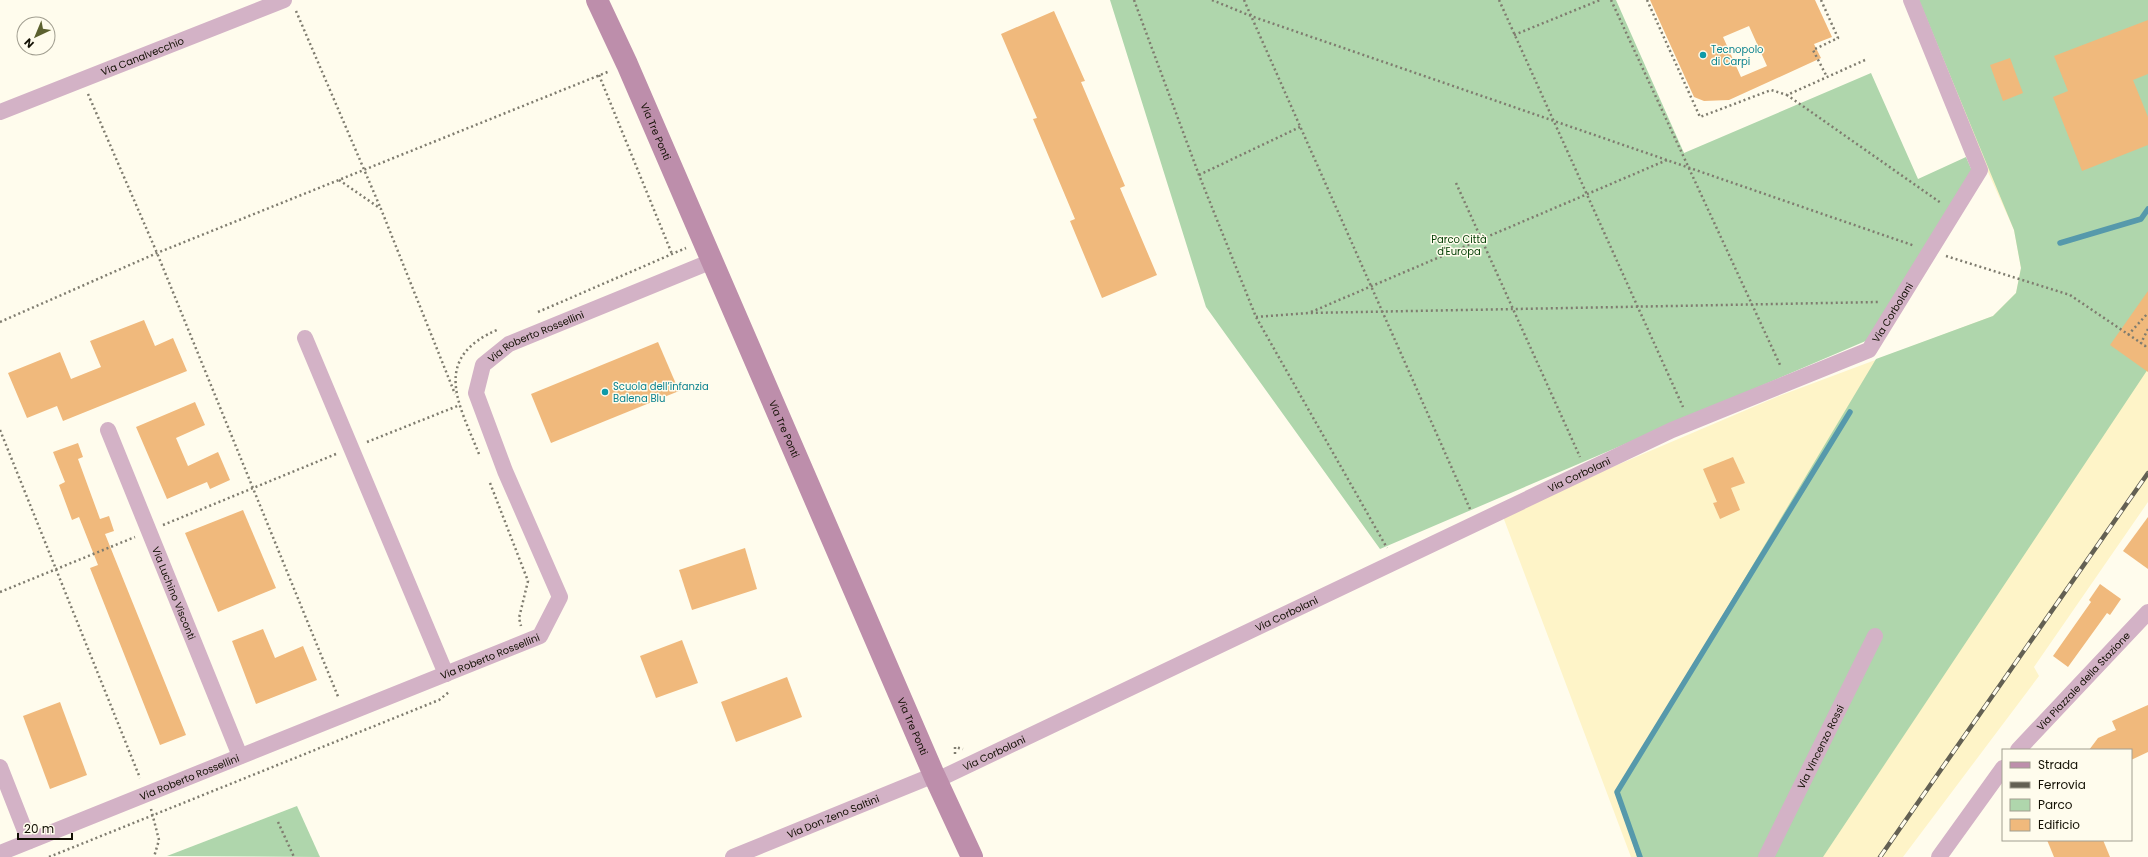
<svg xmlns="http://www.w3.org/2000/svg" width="2148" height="857" font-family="Poppins,sans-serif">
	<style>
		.built { fill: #fef4c8 }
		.green { fill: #afd6ac }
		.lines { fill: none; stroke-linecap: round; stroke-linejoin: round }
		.stream { stroke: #5699ab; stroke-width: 5.5 }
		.building { fill: #f0b97c; fill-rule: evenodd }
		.path { stroke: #7f7c6f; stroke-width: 2.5; stroke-dasharray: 2 3; stroke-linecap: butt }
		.street { stroke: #d3b2c6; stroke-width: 16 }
		.secondary { stroke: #bd8eab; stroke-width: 22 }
		.rail-casing { stroke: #636053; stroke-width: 4.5 }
		.rail { stroke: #fffced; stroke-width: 3; stroke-dasharray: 9; stroke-linecap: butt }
		.culture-dot { fill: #0f9aa8; stroke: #fffced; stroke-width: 1.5 }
		.labels { text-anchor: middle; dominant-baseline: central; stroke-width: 3; stroke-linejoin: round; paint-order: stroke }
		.culture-label { font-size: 10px; fill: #0d838f; stroke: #fffced; text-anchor: start }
		.street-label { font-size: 10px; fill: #131004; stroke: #fffced }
		.park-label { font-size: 10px; fill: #003d02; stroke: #fffced }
	</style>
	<rect width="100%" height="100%" fill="#fffced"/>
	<path class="built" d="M1911,0H2148V502L2034,667L2039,676L1903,857H1631L1502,514L1779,396L1993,316L2016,293L2021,268L2014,230Z"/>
	<g class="green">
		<path d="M1110,0H1616L1684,153L1871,73L1918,179L1966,157L1973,173L1868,340L1380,549L1206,307Z"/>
		<path d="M1919,0H2148V369L1823,857H1637L1617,792L1876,359L1993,316L2016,293L2021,268L2014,230Z"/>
		<path d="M297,806L320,857L167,856Z"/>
	</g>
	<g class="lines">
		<g class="stream">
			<path d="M2060,243L2141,219L2148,209"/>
			<path d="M1640,857L1617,792L1850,412"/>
		</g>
	</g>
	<g class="building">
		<path d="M1650,0H1815L1832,37L1814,44L1821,58L1729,100L1704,101L1694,97ZM1749,26L1767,66L1741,77L1723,37Z"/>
		<path d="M1054,11L1085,81L1081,82L1125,186L1120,188L1157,275L1102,298L1070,221L1075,219L1033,119L1037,118L1001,34Z"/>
		<path d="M2148,20V74L2133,80L2148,117V145L2082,171L2053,97L2068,91L2054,56Z"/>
		<path d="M2010,58L2023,93L2003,101L1990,65Z"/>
		<path d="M2148,291V372L2110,345Z"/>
		<path d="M144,320L155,346L173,338L187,371L63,421L57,406L27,418L8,373L60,352L71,379L101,367L90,341Z"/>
		<path d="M658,342L679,391L551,443L531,394Z"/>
		<path d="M195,402L205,425L176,438L188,466L218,452L230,480L210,489L207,482L167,499L136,427Z"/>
		<path d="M78,443L83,457L78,459L100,519L109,516L114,531L105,534L186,735L160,745L90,568L98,565L79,517L72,520L59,485L65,482L53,452Z"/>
		<path d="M1733,457L1745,483L1731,488L1740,510L1720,519L1713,503L1717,502L1703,469Z"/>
		<path d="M243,510L276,588L218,612L185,533Z"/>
		<path d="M2148,517V569L2123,551Z"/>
		<path d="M745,548L757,589L692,610L679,570Z"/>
		<path d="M2100,584L2121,599L2110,615L2107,613L2068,667L2053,656L2091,602L2089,600Z"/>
		<path d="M263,629L275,658L303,646L317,680L256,704L232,641Z"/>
		<path d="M682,640L698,683L656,698L640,656Z"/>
		<path d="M787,677L802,717L736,742L721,702Z"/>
		<path d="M60,702L87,775L50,789L23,716Z"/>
		<path d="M2148,705V752L2131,760V750H2089L2098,738L2116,730L2112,721Z"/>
		<path d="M2047,840H2103L2110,857H2054Z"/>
	</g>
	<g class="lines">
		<g class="path">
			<path d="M1134,0L1199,175L1256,317L1387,548"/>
			<path d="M1212,0L1251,16L1915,246"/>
			<path d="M1244,0L1470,509"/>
			<path d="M1499,0L1683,407"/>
			<path d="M1611,0L1781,367"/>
			<path d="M1647,0L1700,117L1771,90L1787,95"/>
			<path d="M1821,0L1838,38L1813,50L1827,77"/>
			<path d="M296,11L381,209"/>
			<path d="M1514,35L1600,0"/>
			<path d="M1865,60L1787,95L1941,203"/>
			<path d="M599,75L672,254"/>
			<path d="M88,94L157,253L339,699"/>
			<path d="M1199,175L1300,127"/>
			<path d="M339,180L381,209L455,394"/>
			<path d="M1456,183L1580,457"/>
			<path d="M1946,256L2070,295L2141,343"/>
			<path d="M538,312L686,248"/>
			<path d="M1311,312L1667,160"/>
			<path d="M1256,317L1308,313L1879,302"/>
			<path d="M0,322L157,253L610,71"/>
			<path d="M2148,329L2141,343L2145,346L2148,343"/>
			<path d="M2128,335L2148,313"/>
			<path d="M0,430L140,778"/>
			<path d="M367,442L460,405"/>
			<path d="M479,454C458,402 431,358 499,329"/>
			<path d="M490,483L528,581L519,618L521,626"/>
			<path d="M163,525L336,454"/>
			<path d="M0,592L135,537"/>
			<path d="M955,754V747L963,749"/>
			<path d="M151,809L159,840L154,857"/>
			<path d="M278,822L294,857"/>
			<path d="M49,857L439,700L449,692"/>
		</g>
		<g class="street">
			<path id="s1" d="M0,112L284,0"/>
			<path d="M305,338L446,674"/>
			<path id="s2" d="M108,430L240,756"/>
			<path id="s3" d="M2018,750L2148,612"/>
			<path d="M0,767L29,841"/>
			<path id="s4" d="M937,780L1672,430L1869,350L1980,170L1911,0"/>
			<path id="s5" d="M0,853L540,636L560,597L505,471L476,393L483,365L509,344L712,261"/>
			<path id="s6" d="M733,857L934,775"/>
			<path id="s7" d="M1766,857L1875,636"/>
			<path d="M1939,857L2003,768"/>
		</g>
		<path class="secondary" id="s8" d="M597,0L627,64L934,775L972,857"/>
		<g class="rail-casing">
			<path id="rail" d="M1880,857L2148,473"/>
		</g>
		<use href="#rail" class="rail"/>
	</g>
	<g class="culture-dot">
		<circle cx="1703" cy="55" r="4"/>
		<circle cx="605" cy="392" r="4"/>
	</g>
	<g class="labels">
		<g class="culture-label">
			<text x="1711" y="49">Tecnopolo<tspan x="1711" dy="12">di Carpi</tspan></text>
			<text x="613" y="386">Scuola dell’infanzia<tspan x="613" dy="12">Balena Blu</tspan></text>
		</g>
		<g class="street-label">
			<text stroke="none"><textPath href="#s1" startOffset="153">Via Canalvecchio</textPath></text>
			<text stroke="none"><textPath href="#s8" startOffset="144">Via Tre Ponti</textPath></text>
			<text stroke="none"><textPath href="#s4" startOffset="1071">Via Corbolani</textPath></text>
			<text stroke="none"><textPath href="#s5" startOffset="936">Via Roberto Rossellini</textPath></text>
			<text stroke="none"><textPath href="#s8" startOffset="468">Via Tre Ponti</textPath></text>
			<text stroke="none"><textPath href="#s4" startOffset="711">Via Corbolani</textPath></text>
			<text stroke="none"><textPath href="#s2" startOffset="176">Via Luchino Visconti</textPath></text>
			<text stroke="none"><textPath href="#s4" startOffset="387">Via Corbolani</textPath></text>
			<text stroke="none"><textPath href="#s5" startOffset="528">Via Roberto Rossellini</textPath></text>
			<text stroke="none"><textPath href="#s3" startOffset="95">Via Piazzale della Stazione</textPath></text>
			<text stroke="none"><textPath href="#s8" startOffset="792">Via Tre Ponti</textPath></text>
			<text stroke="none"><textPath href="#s7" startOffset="123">Via Vincenzo Rossi</textPath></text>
			<text stroke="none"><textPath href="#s4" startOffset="63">Via Corbolani</textPath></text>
			<text stroke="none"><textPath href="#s5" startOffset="204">Via Roberto Rossellini</textPath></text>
			<text stroke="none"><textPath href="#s6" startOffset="108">Via Don Zeno Saltini</textPath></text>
		</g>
		<g class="park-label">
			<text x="1459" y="239">Parco Città<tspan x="1459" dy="12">d'Europa</tspan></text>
		</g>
	</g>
	<rect x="2002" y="749" width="130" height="92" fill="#fffced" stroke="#a19e90"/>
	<rect x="2010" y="762" width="20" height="6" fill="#bd8eab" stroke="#a19e90"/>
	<text x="2038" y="769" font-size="12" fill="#131004">Strada</text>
	<rect x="2010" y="782" width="20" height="6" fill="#636053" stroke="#a19e90"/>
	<text x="2038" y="789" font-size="12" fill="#131004">Ferrovia</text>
	<rect x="2010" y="799" width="20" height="12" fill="#afd6ac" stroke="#a19e90"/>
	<text x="2038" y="809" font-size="12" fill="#131004">Parco</text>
	<rect x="2010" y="819" width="20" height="12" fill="#f0b97c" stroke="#a19e90"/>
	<text x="2038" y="829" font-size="12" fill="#131004">Edificio</text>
	<g transform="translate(36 36) rotate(224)"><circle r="19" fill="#fffced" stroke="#a19e90"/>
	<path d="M0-3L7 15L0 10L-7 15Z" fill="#5c612f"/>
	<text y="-6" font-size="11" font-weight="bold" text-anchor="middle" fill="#131004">N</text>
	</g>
	<path d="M18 833v6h54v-6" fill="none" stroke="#131004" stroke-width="2"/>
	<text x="24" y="833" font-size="12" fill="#131004" stroke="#fffced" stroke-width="3" paint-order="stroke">20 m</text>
</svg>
